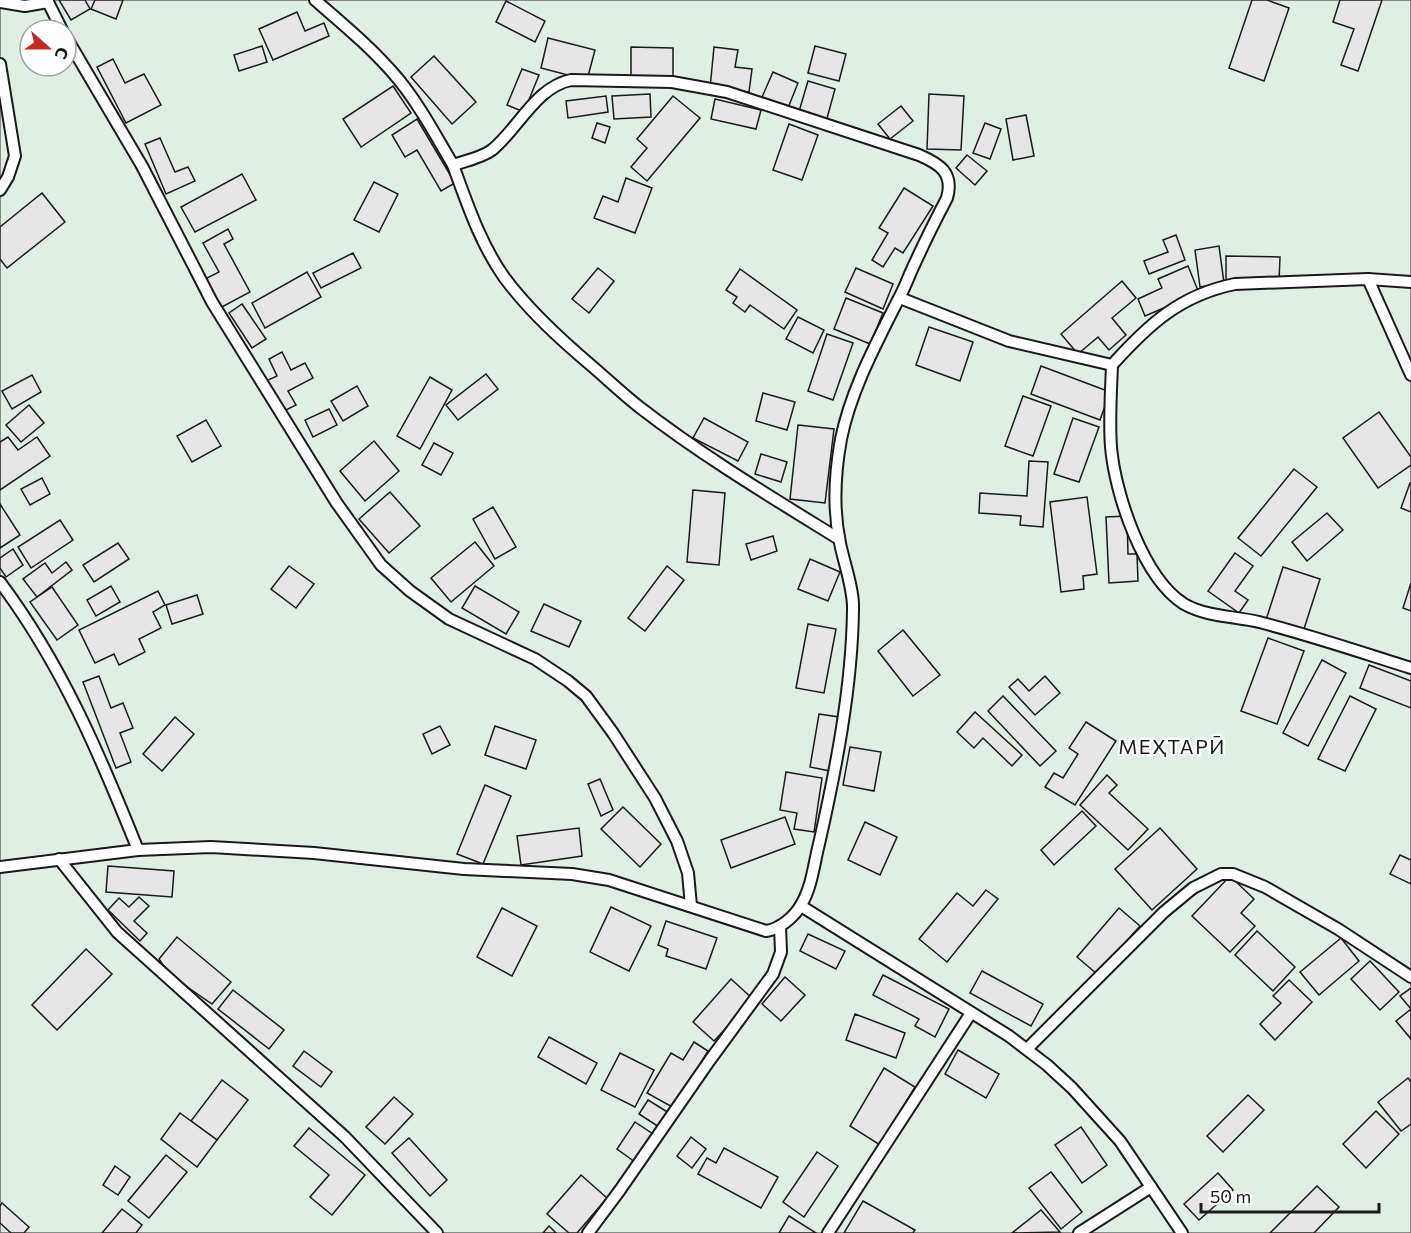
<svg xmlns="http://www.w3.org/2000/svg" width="1411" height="1233" font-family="Commissioner,sans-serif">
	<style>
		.green { fill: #e0efe3; stroke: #6a6a6a; stroke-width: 1.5; fill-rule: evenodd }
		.building { fill: #e6e6e6; stroke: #1a1a1a; stroke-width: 1.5 }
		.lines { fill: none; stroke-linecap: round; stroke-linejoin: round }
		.service-casing { stroke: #1a1a1a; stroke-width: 14 }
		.service { stroke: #fff; stroke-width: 10 }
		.labels { text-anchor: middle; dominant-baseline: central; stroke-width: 4.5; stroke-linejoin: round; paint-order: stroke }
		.quarter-label { font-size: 20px; letter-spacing: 1.5px; fill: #1a1a1a; stroke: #fff }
	</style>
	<rect width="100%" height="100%" fill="#fff"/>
	<path class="green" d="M0,0H1411V1233H0ZM30,30H66V66H30Z"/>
	<g class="building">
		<path d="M59,0H85L90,9L71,20Z"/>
		<path d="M95,0H123L116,19L91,9Z"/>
		<path d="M1252,0H1267L1289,8L1264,81L1229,68Z"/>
		<path d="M1340,0H1382L1358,71L1341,65L1354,29L1333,22Z"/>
		<path d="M506,1L545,21L535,42L496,22Z"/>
		<path d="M297,12L305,31L324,23L329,36L273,60L259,29Z"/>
		<path d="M548,38L595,50L587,80L541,68Z"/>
		<path d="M262,46L267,62L239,71L234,55Z"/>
		<path d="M815,46L846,54L839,81L808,73Z"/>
		<path d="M631,47L673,48V76H631Z"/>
		<path d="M714,47L738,50L735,67L752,69L749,92L710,88Z"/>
		<path d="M434,56L476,102L452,124L411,77Z"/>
		<path d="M113,59L125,83L144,74L161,105L126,123L97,67Z"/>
		<path d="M522,69L539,75L524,112L507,105Z"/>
		<path d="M773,72L798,83L788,108L762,97Z"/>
		<path d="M808,81L835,89L826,122L798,115Z"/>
		<path d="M393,86L411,113L361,147L343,119Z"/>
		<path d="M650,94L651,117L614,119L612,96Z"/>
		<path d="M929,94L964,96L961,150L927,149Z"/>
		<path d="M606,96L608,112L568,118L566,101Z"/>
		<path d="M673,96L700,118L647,181L631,167L647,148L637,139Z"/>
		<path d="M715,99L761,110L756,129L711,119Z"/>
		<path d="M901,106L913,121L890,139L878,124Z"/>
		<path d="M1026,115L1034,156L1013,160L1006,119Z"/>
		<path d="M417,119L455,183L441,191L417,150L405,157L392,135Z"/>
		<path d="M597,123L610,127L605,143L592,138Z"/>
		<path d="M985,123L1001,129L990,159L973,153Z"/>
		<path d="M789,124L818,135L802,180L773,170Z"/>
		<path d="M160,138L175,172L188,167L195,181L166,194L145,144Z"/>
		<path d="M967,155L987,171L975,185L956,168Z"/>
		<path d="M242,174L256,200L195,232L181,207Z"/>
		<path d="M626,178L652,188L635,233L594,218L603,196L618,202Z"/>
		<path d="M374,182L398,194L379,232L354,220Z"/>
		<path d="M904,188L933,206L903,253L895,248L883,267L872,260L888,233L879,228Z"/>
		<path d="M42,193L65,222L7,268L0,259V227Z"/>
		<path d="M228,229L233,239L224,244L250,292L220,308L205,279L219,272L203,243Z"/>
		<path d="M1176,235L1185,260L1149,274L1144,261L1168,252L1163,240Z"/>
		<path d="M1219,246L1224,283L1200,287L1195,250Z"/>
		<path d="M353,253L361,268L321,288L313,273Z"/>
		<path d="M1226,256L1280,257L1279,282H1226Z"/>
		<path d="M1188,266L1199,293L1145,316L1138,299L1162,288L1158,279Z"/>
		<path d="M598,268L614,281L589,313L572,299Z"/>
		<path d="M856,268L893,284L883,309L845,292Z"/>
		<path d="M740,269L797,310L784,329L750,305L745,312L733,303L737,297L726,290Z"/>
		<path d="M307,272L321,297L265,328L252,303Z"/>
		<path d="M1122,281L1136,298L1112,318L1126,335L1109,350L1098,337L1078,354L1061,334Z"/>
		<path d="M846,298L883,313L870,344L834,329Z"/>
		<path d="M242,304L266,339L252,348L229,313Z"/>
		<path d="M798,317L824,330L813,353L786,339Z"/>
		<path d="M929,327L973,342L960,381L916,365Z"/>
		<path d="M827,334L853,343L833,400L808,391Z"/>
		<path d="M282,352L291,370L305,363L313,378L288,391L296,405L282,412L266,381L277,376L269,359Z"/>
		<path d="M1041,366L1110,392L1100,420L1031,394Z"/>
		<path d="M486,374L498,389L458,420L446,405Z"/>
		<path d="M32,375L41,392L12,409L2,391Z"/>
		<path d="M430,377L452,390L420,449L397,436Z"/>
		<path d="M357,386L368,406L343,421L331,401Z"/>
		<path d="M763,393L795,402L787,430L756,421Z"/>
		<path d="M1023,396L1051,406L1033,456L1005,446Z"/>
		<path d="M29,405L44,423L21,442L6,425Z"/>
		<path d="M329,409L337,425L313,437L305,420Z"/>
		<path d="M1379,412L1411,457V465L1378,488L1343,438Z"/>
		<path d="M704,418L748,442L738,461L693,438Z"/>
		<path d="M1073,418L1099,427L1079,482L1054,474Z"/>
		<path d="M206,420L221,446L192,462L177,436Z"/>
		<path d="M798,425L834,429L825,503L790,499Z"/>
		<path d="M8,437L18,450L37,437L50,456L0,490V442Z"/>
		<path d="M374,441L399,471L365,501L340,471Z"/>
		<path d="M434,443L453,453L441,475L422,465Z"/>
		<path d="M761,454L787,462L781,482L755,474Z"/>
		<path d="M1029,461L1048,462L1043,527L1020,525L1021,516L979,513L980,493L1027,496Z"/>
		<path d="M1294,469L1317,487L1261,556L1238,538Z"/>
		<path d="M42,478L50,494L30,505L21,489Z"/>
		<path d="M1410,483H1411V512L1401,508Z"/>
		<path d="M693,490L725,493L719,565L687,562Z"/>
		<path d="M390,492L420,526L389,553L359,519Z"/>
		<path d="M1087,497L1097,574L1083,576L1084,589L1061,592L1050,502Z"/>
		<path d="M0,504L20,535L0,548Z"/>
		<path d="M493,507L516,547L495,559L473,519Z"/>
		<path d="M1327,513L1343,530L1307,561L1292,542Z"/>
		<path d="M1127,516L1128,554H1137L1138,581L1109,583L1106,517Z"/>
		<path d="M60,520L73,540L31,568L18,547Z"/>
		<path d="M773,536L777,551L751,560L746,544Z"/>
		<path d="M475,542L494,566L451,602L431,578Z"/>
		<path d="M118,543L129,559L94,582L83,565Z"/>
		<path d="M13,549L23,565L6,577L0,568V558Z"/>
		<path d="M1235,553L1253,566L1235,591L1248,600L1239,613L1208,591Z"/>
		<path d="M810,559L840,572L828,601L798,589Z"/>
		<path d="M66,562L72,570L37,597L23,579L45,563L52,573Z"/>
		<path d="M289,566L314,584L296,608L271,589Z"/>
		<path d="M667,566L684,580L645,631L628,618Z"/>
		<path d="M1283,567L1320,579L1303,632L1266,620Z"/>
		<path d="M1411,583V611L1403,608Z"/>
		<path d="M111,586L120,602L96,616L87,600Z"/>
		<path d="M475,586L519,612L506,634L462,608Z"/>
		<path d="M52,587L78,625L57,640L30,602Z"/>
		<path d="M158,591L165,605L153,612L161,628L139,639L145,652L119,665L114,654L95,663L79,630Z"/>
		<path d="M197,595L203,614L172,624L166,605Z"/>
		<path d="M544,604L581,621L569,647L531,631Z"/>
		<path d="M808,624L836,629L824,693L796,688Z"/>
		<path d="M903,630L940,675L913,696L878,651Z"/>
		<path d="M1268,638L1304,651L1277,724L1241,711Z"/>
		<path d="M1322,660L1346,673L1308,746L1283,733Z"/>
		<path d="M1369,665L1411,681V708L1360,688Z"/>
		<path d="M99,676L111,708L123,703L133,728L120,733L131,762L116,768L83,682Z"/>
		<path d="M1045,676L1060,693L1035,715L1009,687L1018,679L1029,691Z"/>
		<path d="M1003,696L1056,751L1040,766L988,711Z"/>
		<path d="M1350,696L1376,709L1345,771L1318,759Z"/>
		<path d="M975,712L1022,755L1012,766L983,738L974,748L957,732Z"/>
		<path d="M819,714L839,717L830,771L810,767Z"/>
		<path d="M175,717L194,734L162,771L143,754Z"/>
		<path d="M1086,722L1116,741L1075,805L1045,787L1054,773L1063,778L1078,754L1069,748Z"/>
		<path d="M440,726L450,745L432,754L423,734Z"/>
		<path d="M495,726L536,740L526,769L485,755Z"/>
		<path d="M850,747L881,752L874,791L843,785Z"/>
		<path d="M786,772L822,778L814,832L794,829L797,813L780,810Z"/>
		<path d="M1107,775L1117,785L1109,793L1148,829L1128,850L1080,805Z"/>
		<path d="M600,779L613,810L601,816L588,784Z"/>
		<path d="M485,785L511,796L483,864L457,854Z"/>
		<path d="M623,807L661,844L640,867L601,829Z"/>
		<path d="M1082,811L1096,826L1054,865L1041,850Z"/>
		<path d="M785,817L795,844L731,868L721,840Z"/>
		<path d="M865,822L897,837L880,875L848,860Z"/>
		<path d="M579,828L582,856L521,865L517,836Z"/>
		<path d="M1160,828L1197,869L1152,910L1115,869Z"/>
		<path d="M1400,855L1411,860V884L1390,874Z"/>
		<path d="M108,866L174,871L172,897L106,892Z"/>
		<path d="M1230,876L1254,899L1241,913L1255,926L1230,952L1192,916Z"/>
		<path d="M986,890L998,899L947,962L919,939L957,893L973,906Z"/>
		<path d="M139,897L149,906L134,921L147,933L140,941L108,910L119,898L129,907Z"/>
		<path d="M611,907L651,926L629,971L590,952Z"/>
		<path d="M502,908L537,926L512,976L477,957Z"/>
		<path d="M1119,908L1140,926L1097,974L1077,957Z"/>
		<path d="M666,921L717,938L706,969L666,956L668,949L658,945Z"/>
		<path d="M1257,931L1295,967L1273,991L1235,955Z"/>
		<path d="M808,934L845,951L836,969L800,951Z"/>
		<path d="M177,937L231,982L212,1004L170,975L159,959Z"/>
		<path d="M1341,938L1359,961L1319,995L1300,972Z"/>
		<path d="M86,949L112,974L57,1030L32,1005Z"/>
		<path d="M1370,961L1399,992L1380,1010L1351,979Z"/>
		<path d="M982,971L1043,1004L1031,1026L970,993Z"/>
		<path d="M883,975L949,1009L935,1037L915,1026L919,1019L873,995Z"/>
		<path d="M785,977L805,995L781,1021L762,1004Z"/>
		<path d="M731,979L753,999L714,1041L693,1022Z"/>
		<path d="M1289,980L1312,1002L1275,1040L1260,1024L1281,1003L1273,996Z"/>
		<path d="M1411,988V1039L1396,1021L1411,1009L1400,996Z"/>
		<path d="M233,990L284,1030L269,1049L218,1009Z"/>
		<path d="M855,1014L905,1033L896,1058L846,1040Z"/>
		<path d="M549,1037L597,1063L586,1084L538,1057Z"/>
		<path d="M694,1042L708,1051L674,1108L647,1093L671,1053L683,1060Z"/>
		<path d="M958,1050L999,1074L986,1098L945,1074Z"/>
		<path d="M304,1051L332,1072L321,1087L293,1066Z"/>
		<path d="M620,1053L654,1070L635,1107L601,1090Z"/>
		<path d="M884,1068L915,1087L880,1145L850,1126Z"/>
		<path d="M1408,1078L1411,1082V1124L1401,1131L1378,1102Z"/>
		<path d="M222,1080L248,1100L217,1140L191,1121Z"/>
		<path d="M1248,1095L1264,1110L1223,1152L1207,1136Z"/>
		<path d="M394,1097L413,1114L385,1144L366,1127Z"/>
		<path d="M648,1100L669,1113L659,1127L639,1114Z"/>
		<path d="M1376,1111L1399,1134L1366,1168L1343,1144Z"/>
		<path d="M180,1113L217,1140L197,1167L161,1139Z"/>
		<path d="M635,1122L653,1134L635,1162L617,1149Z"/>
		<path d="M1081,1127L1107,1165L1082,1183L1055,1145Z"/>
		<path d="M309,1128L365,1175L332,1215L310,1197L329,1175L294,1146Z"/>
		<path d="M691,1137L706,1149L692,1168L677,1156Z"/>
		<path d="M409,1138L447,1180L430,1196L392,1153Z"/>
		<path d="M724,1148L778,1177L761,1208L698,1174L707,1158L716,1163Z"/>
		<path d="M817,1152L838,1166L804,1217L783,1202Z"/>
		<path d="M166,1155L187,1172L149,1218L128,1201Z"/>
		<path d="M115,1166L130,1177L118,1195L103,1185Z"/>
		<path d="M1051,1172L1082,1212L1061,1229L1029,1188Z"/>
		<path d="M1218,1173L1233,1190L1199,1220L1184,1204Z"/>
		<path d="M581,1175L607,1198L577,1233H569L547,1214Z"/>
		<path d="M1317,1186L1339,1207L1314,1233H1270Z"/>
		<path d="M863,1201L915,1230L913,1233H844Z"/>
		<path d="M2,1203L29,1227L24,1233H11L0,1223V1206Z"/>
		<path d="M122,1209L142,1225L136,1233H102Z"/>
		<path d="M1041,1210L1060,1232L1012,1233Z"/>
		<path d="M789,1216L816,1233H779Z"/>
		<path d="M549,1226L556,1233H543Z"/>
	</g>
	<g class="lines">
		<g class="service-casing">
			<g id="service">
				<path d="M47,0L62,30"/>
				<path d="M0,2L25,6L48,2"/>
				<path d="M66,37L142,166L212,302L336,502L381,565L410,591L449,619L535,659L568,681L586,696L613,733L655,798L677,841L688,873L691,906"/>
				<path d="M0,64L15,156L8,177L0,190"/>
				<path d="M453,165C467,203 480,243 504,277C529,311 561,340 593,367C608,380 623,394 638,406C701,455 771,497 839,539"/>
				<path d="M1368,279L1411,375"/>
				<path d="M1411,282L1368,279L1235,284C1180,295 1148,325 1112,365C1111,393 1109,420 1111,447C1115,494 1143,578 1184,604C1207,617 1234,616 1259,622C1310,635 1360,652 1411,668"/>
				<path d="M900,298L1009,341L1112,365"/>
				<path d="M0,582C62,665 100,755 138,850"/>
				<path d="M59,859L117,932L345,1137L437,1233"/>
				<path d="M0,867L138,850L211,847L314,853L464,869L572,874L609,880L766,931C780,929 794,917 801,905C812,887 814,863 819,844C836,769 852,687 853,610C854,590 844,563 840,543C833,510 835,472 841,439C851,390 876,344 898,300C905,288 909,275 915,263C925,241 936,219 947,198C954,173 940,164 919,155L727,92L672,82L571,80C536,87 518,129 492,150C481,158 465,161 453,165C436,136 420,106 399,80C374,50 344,25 315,0"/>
				<path d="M801,906L1009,1036L1047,1065L1072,1088L1120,1141L1182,1233"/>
				<path d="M1027,1049L1164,912L1193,888L1221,874H1233L1265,887L1338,929L1411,977"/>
				<path d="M588,1233L620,1190L710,1060L773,974L781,952L780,926"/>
				<path d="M828,1233L971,1013"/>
				<path d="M1079,1233L1151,1187"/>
			</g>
		</g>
		<use href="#service" class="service"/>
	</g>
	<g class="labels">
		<g class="quarter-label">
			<text x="1172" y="746">МЕҲТАРӢ</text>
		</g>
	</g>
	<g transform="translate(48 48) rotate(111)"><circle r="28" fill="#ffffff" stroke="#a3a3a3" stroke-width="1.5"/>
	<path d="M0-4.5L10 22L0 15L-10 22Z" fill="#c62828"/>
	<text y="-9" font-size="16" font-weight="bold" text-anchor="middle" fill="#1a1a1a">С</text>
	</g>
	<path d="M1201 1203v9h178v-9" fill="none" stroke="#1a1a1a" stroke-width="3"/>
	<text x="1210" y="1203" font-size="18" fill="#1a1a1a" stroke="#ffffff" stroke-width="4.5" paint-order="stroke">50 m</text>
</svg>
